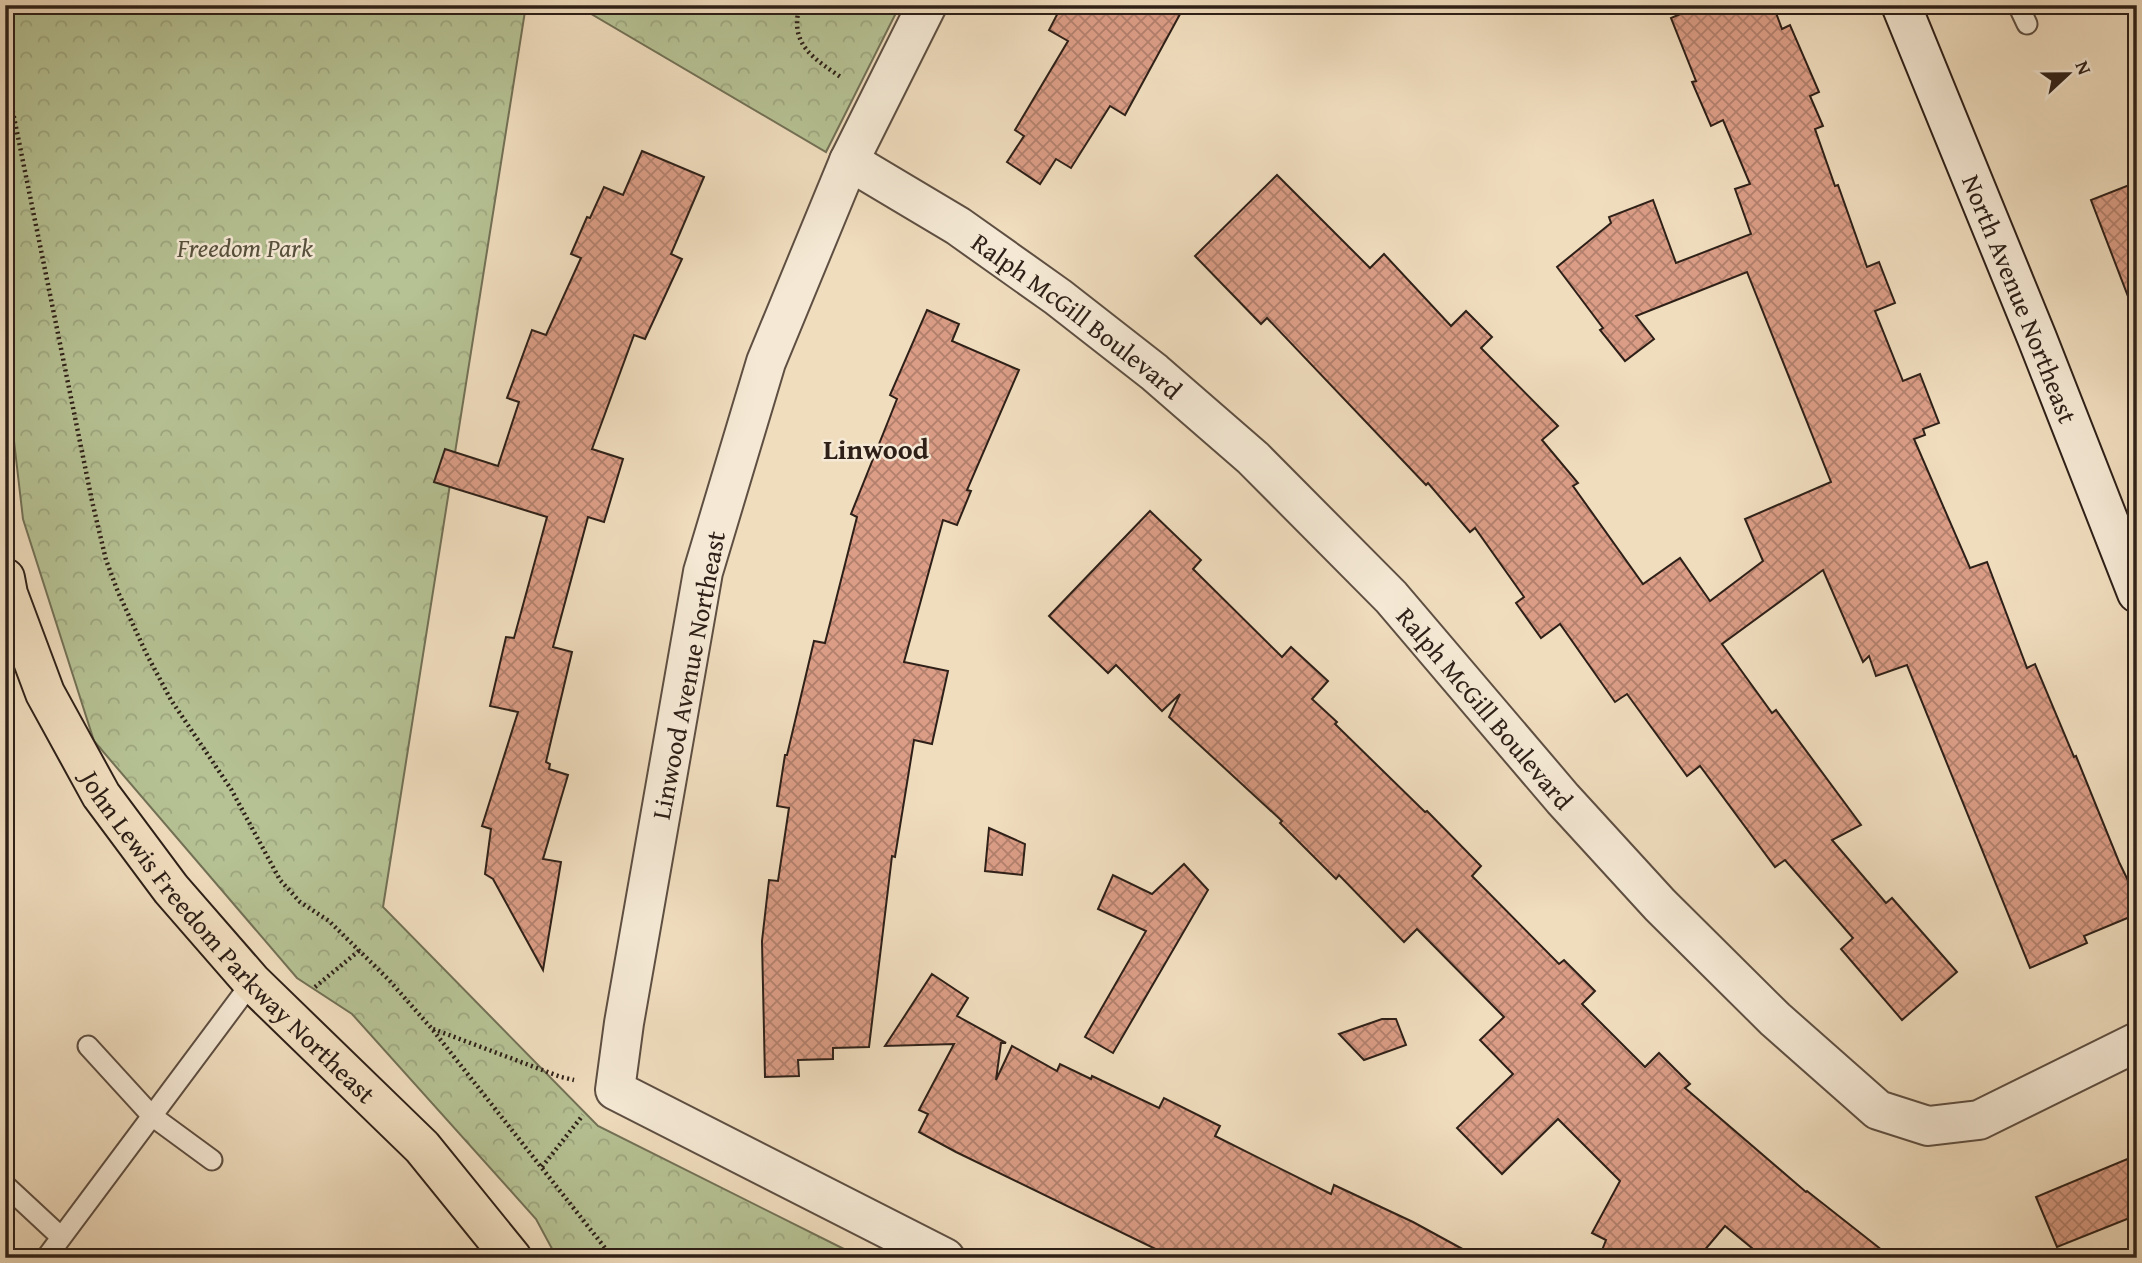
<svg xmlns="http://www.w3.org/2000/svg" width="2142" height="1263" font-family="'Gentium Book Plus',serif">
	<style>
		.park { fill: url(#park-crowns); stroke: #727156; stroke-width: 2 }
		.building { fill: url(#building-cross-hatch); stroke: #2e2018; stroke-width: 2 }
		.lines { fill: none; stroke-linecap: round; stroke-linejoin: round }
		.service-casing { stroke: #5e4f42; stroke-width: 23 }
		.minor-casing { stroke: #5e4f42; stroke-width: 42 }
		.secondary-casing { stroke: #2e2018; stroke-width: 42 }
		.trunk-casing { stroke: #2e2018; stroke-width: 42 }
		.path { stroke: #2e2018; stroke-width: 4.5; stroke-dasharray: 2 3.5; stroke-linecap: butt }
		.service { stroke: #f5e9d5; stroke-width: 19 }
		.minor { stroke: #f5e9d5; stroke-width: 38 }
		.secondary { stroke: #f5e9d5; stroke-width: 38 }
		.trunk { stroke: #f0ddbe; stroke-width: 38 }
		.labels { text-anchor: middle; dominant-baseline: central; stroke-width: 5; stroke-linejoin: round; paint-order: stroke }
		.park-label { font-size: 26px; font-style: italic; fill: #57513d; stroke: #f5e9d5 }
		.street-label { font-size: 26px; fill: #2e2018; stroke: #f5e9d5 }
		.neighbourhood-label { font-size: 28px; font-weight: bold; fill: #2e2018; stroke: #f5e9d5 }
	</style>
	<defs>
		<pattern id="park-crowns" width="20" height="18" patternUnits="userSpaceOnUse" patternTransform="scale(1.75)"><rect width="20" height="18" fill="#b6c294"/><path d="M2 6a3 3 0 1 1 6 0M12 15a3 3 0 1 1 6 0" fill="none" stroke="#9da67f"/></pattern>
		<pattern id="building-cross-hatch" width="8" height="8" patternUnits="userSpaceOnUse" patternTransform="scale(1.75)"><rect width="8" height="8" fill="#db9d86"/><path d="M0 0l8 8M0 8l8-8" fill="none" stroke="#b2806d"/></pattern>
	</defs>
	<rect width="100%" height="100%" fill="#f0ddbe"/>
	<filter id="stains"><feTurbulence type="fractalNoise" baseFrequency=".00286" numOctaves="4"/><feColorMatrix values="0 0 0 0 .2 0 0 0 0 .09 0 0 0 0 .02 0 0 0 .5 -.17"/></filter>
	<radialGradient id="worn" r=".72"><stop offset=".6" stop-color="#630" stop-opacity="0"/><stop offset="1" stop-color="#630" stop-opacity=".3"/></radialGradient>
	<g class="park">
		<path d="M5,5H526L383,907L598,1126L862,1258H557L536,1219L352,1014L297,978L94,741L23,519L5,363Z"/>
		<path d="M576,5H900L826,152Z"/>
	</g>
	<g class="building">
		<path d="M1062,5H1185L1125,115L1110,106L1071,168L1056,159L1040,184L1007,162L1024,136L1015,130L1068,41L1049,30Z"/>
		<path d="M1701,5H1773L1782,29L1790,25L1819,92L1810,96L1823,126L1815,129L1835,186L1838,185L1867,267L1879,262L1895,303L1875,311L1903,381L1920,374L1939,423L1923,429L1925,435L1914,439L1970,568L1987,562L2027,668L2035,664L2074,757L2076,756L2119,862L2137,899V914L2084,936L2087,943L2030,968L1907,665L1876,676L1869,656L1863,662L1823,570L1722,644L1772,713L1776,710L1861,825L1832,840L1886,903L1892,898L1957,972L1902,1020L1841,949L1853,938L1785,860L1775,867L1700,766L1687,776L1627,694L1615,702L1560,624L1541,638L1516,603L1524,597L1475,528L1470,532L1428,483L1426,485L1267,318L1261,324L1195,256L1277,175L1370,268L1384,254L1451,326L1466,311L1492,337L1481,348L1558,426L1542,440L1578,483L1573,486L1643,584L1680,558L1710,601L1763,561L1745,519L1831,482L1747,272L1636,316L1654,339L1625,361L1600,330L1603,328L1557,267L1611,223L1609,217L1653,200L1676,263L1751,234L1735,189L1750,184L1723,120L1711,126L1692,82L1696,81L1671,18Z"/>
		<path d="M642,151L704,177L671,254L682,259L645,339L634,335L592,449L623,459L604,522L588,517L553,647L572,652L546,762L550,764L549,769L568,775L543,859L561,862L543,970L493,879L485,874L491,829L482,826L518,712L490,706L506,637L514,638L547,517L434,482L445,449L498,466L519,402L507,398L532,330L546,335L581,258L571,254L587,217L590,218L604,187L623,195Z"/>
		<path d="M2137,182V311L2134,312L2091,200Z"/>
		<path d="M927,310L959,324L952,341L1019,370L967,490L971,491L957,525L943,520L904,662L948,671L932,744L914,740L895,857L892,856L869,1047L833,1048V1059L798,1060L799,1076L765,1077L762,941L769,880L778,881L789,808L777,806L785,755H787L814,641L825,643L857,517L851,514L897,399L890,395Z"/>
		<path d="M1150,511L1201,560L1193,569L1282,657L1291,647L1328,681L1312,699L1337,722L1335,724L1425,812L1427,811L1481,866L1472,876L1559,964L1564,960L1595,991L1582,1004L1645,1067L1659,1053L1690,1084L1685,1088L1806,1192L1807,1191L1892,1258H1764L1725,1226L1698,1258H1599L1606,1240L1592,1233L1620,1181L1558,1119L1502,1174L1457,1128L1513,1074L1480,1040L1504,1017L1417,929L1404,942L1339,875L1336,879L1280,823L1282,821L1169,717L1180,694L1162,711L1116,665L1108,673L1049,616Z"/>
		<path d="M989,828L1025,844L1022,875L985,871Z"/>
		<path d="M1184,864L1208,890L1113,1053L1085,1037L1146,931L1098,909L1113,875L1152,894Z"/>
		<path d="M932,974L968,998L957,1016L1006,1043H1001L996,1080L1012,1046L1057,1071L1060,1064L1091,1079L1092,1076L1159,1108L1164,1098L1220,1126L1215,1136L1331,1194L1334,1185L1413,1222L1479,1258H1174L956,1152L919,1132L928,1114L919,1110L954,1044L885,1046Z"/>
		<path d="M1382,1019H1396L1406,1045L1364,1060L1339,1034Z"/>
		<path d="M2137,1155V1215L2057,1247L2036,1197Z"/>
	</g>
	<g class="lines">
		<g class="service-casing">
			<g id="service">
				<path d="M2018,5L2027,24"/>
				<path d="M88,1046L152,1116L212,1160"/>
				<path d="M5,1185L61,1237"/>
				<path d="M46,1258L252,982"/>
			</g>
		</g>
		<g class="minor-casing">
			<g id="minor">
				<path d="M927,5L849,161L766,362L703,572L624,1023L615,1090L945,1258"/>
				<path id="s1" d="M849,161L958,226L1058,297L1154,372L1253,458L1391,597L1563,799L1660,905L1775,1019L1878,1110L1928,1126L1979,1120L2137,1042"/>
			</g>
		</g>
		<g class="secondary-casing">
			<g id="secondary">
				<path id="s2" d="M1901,5L2037,338L2137,593"/>
			</g>
		</g>
		<g class="trunk-casing">
			<g id="trunk">
				<path id="s3" d="M5,578L8,594L45,693L101,795L171,889L252,982L422,1147L512,1258"/>
			</g>
		</g>
		<g class="path">
			<path d="M800,5C788,45 815,59 842,78"/>
			<path d="M5,73L92,501L106,560L118,592L146,653L171,700L231,789L280,880L300,902L329,921L389,980L432,1029L613,1258"/>
			<path d="M315,987L360,950"/>
			<path d="M433,1029L561,1077L574,1080"/>
			<path d="M542,1167L583,1115"/>
		</g>
		<use href="#service" class="service"/>
		<use href="#minor" class="minor"/>
		<use href="#secondary" class="secondary"/>
		<use href="#trunk" class="trunk"/>
	</g>
	<g class="labels">
		<g class="park-label">
			<text x="245" y="247">Freedom Park</text>
		</g>
		<g class="street-label">
			<text stroke="none"><textPath href="#s2" startOffset="317">North Avenue Northeast</textPath></text>
			<text stroke="none"><textPath href="#s1" startOffset="276">Ralph McGill Boulevard</textPath></text>
			<text transform="translate(688 675) rotate(-79)">Linwood Avenue Northeast</text>
			<text stroke="none"><textPath href="#s1" startOffset="844">Ralph McGill Boulevard</textPath></text>
			<text stroke="none"><textPath href="#s3" startOffset="429">John Lewis Freedom Parkway Northeast</textPath></text>
		</g>
		<g class="neighbourhood-label">
			<text x="876" y="448">Linwood</text>
		</g>
	</g>
	<rect width="2142" height="1263" fill="none" stroke="#f0ddbe" stroke-width="28"/>
	<rect x="7" y="7" width="2128" height="1249" fill="none" stroke="#2e2018" stroke-width="3.5"/>
	<rect x="14" y="14" width="2114" height="1235" fill="none" stroke="#2e2018" stroke-width="2"/>
	<g transform="translate(2068 74) rotate(68)" stroke="#f5e9d5" stroke-width="5" paint-order="stroke">
	<path d="M0-5L12 26L0 18L-12 26Z" fill="#2e2018"/>
	<text y="-10" font-size="19" font-weight="bold" text-anchor="middle" fill="#2e2018">N</text>
	</g>
	<rect width="100%" height="100%" filter="url(#stains)"/>
	<rect width="100%" height="100%" fill="url(#worn)"/>
</svg>
